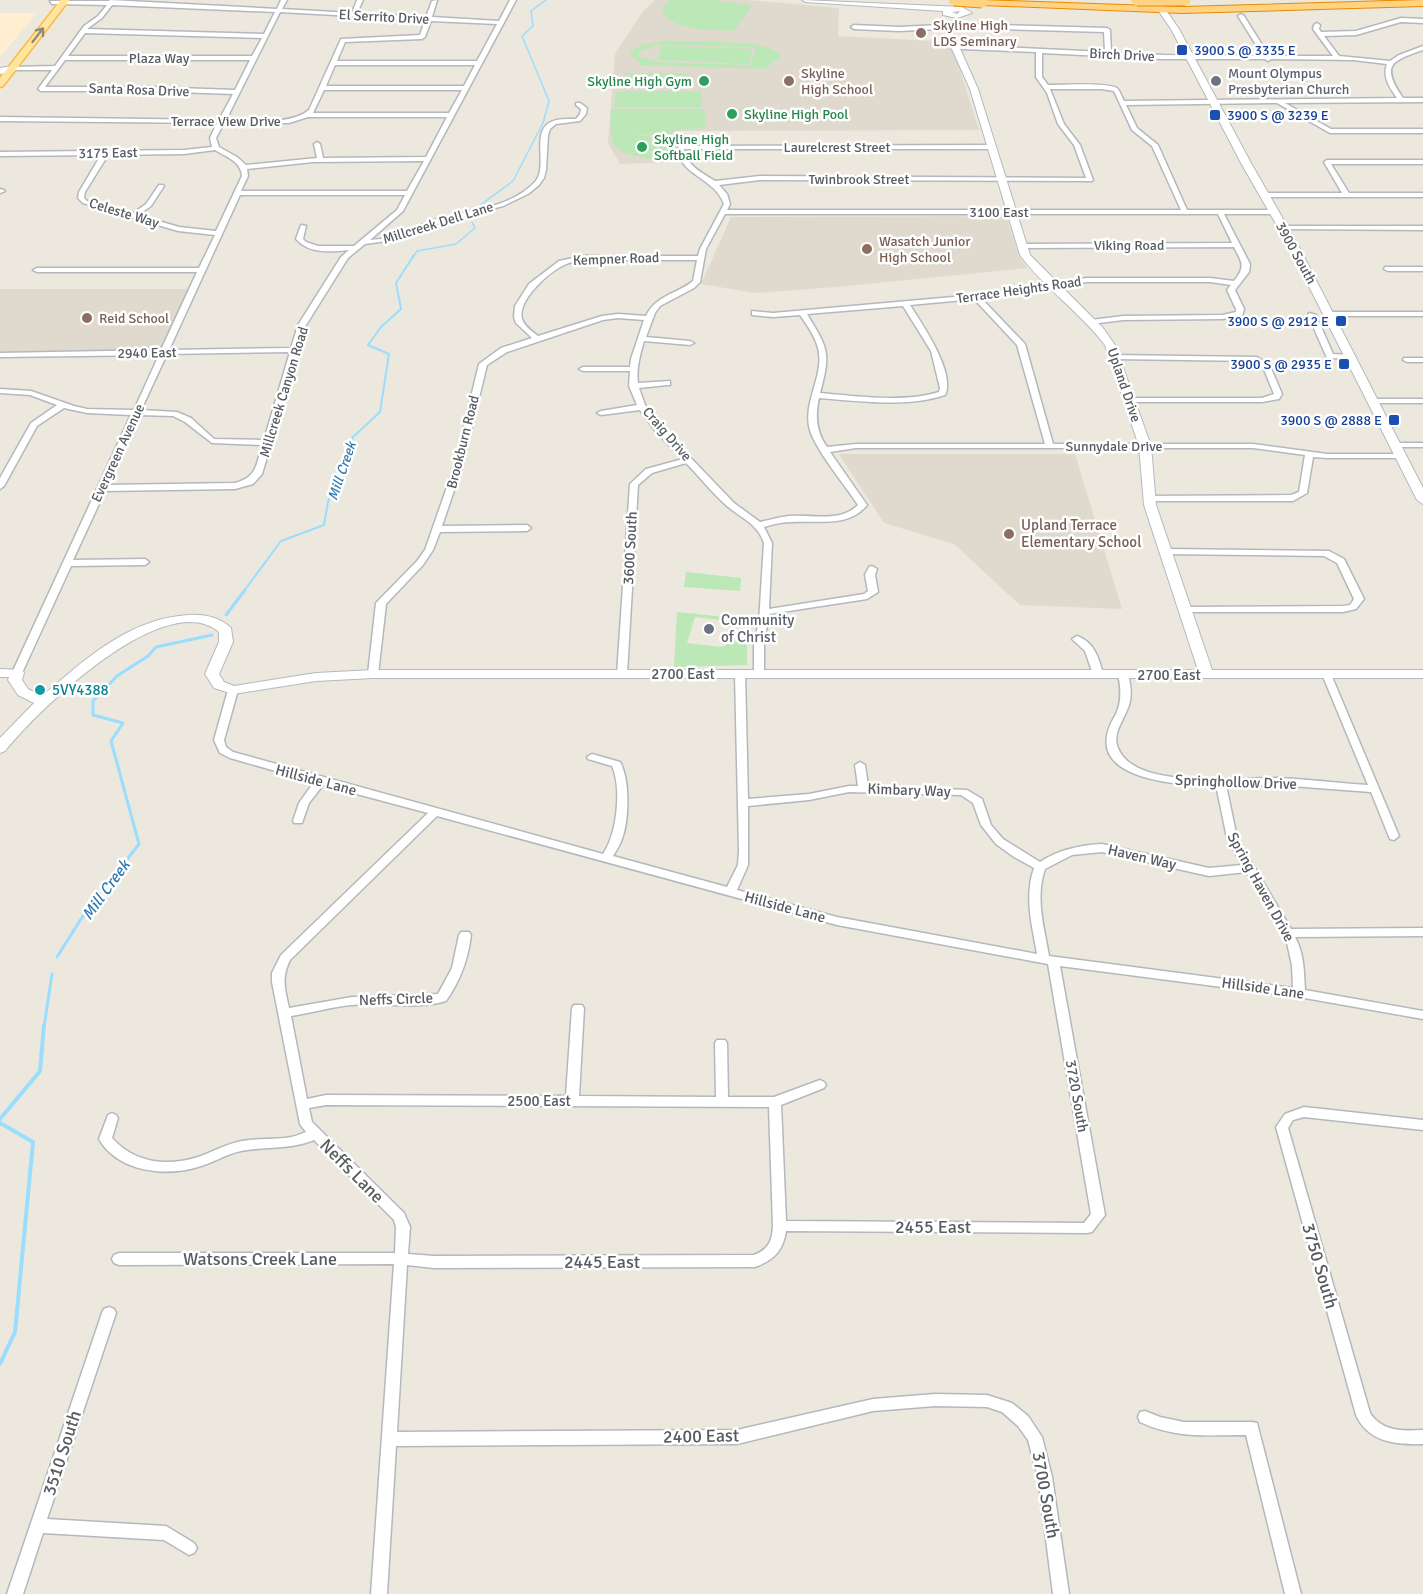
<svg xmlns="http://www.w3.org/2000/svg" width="1423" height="1594" font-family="Signika,sans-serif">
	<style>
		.commercial { fill: #ffefd0 }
		.education { fill: #dfd9ce }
		.green { fill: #bbe8b6; fill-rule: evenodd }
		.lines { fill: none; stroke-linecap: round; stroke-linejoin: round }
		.stream-far3 { stroke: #9bddff; stroke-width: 1.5 }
		.stream-far2 { stroke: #9bddff; stroke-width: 2 }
		.stream-far1 { stroke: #9bddff; stroke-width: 3 }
		.stream { stroke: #9bddff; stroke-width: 4 }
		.street-casing { stroke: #b4b8bd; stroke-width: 3 }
		.secondary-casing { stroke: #b4b9bf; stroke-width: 2 }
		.primary-casing { stroke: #ffb844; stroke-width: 3 }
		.highway-casing { stroke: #ea8a00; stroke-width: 2 }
		.street { fill: #fff; fill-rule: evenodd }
		.secondary { fill: #fff; fill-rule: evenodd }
		.primary { fill: #ffe6a0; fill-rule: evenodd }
		.highway { fill: #ffd382; fill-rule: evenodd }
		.highway-bridge-casing { stroke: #ea8a00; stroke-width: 13; stroke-linecap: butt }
		.highway-bridge { stroke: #ffd382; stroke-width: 11 }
		.oneway { stroke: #928c77 }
		.education-dot { fill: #8d6e63; stroke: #fff; stroke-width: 2 }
		.transit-dot { fill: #1a4fb4; stroke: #fff; stroke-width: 2 }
		.leisure-dot { fill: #2e9e5b; stroke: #fff; stroke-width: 2 }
		.worship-dot { fill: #6b7280; stroke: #fff; stroke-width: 2 }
		.culture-dot { fill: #0f9aa8; stroke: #fff; stroke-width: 2 }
		.labels { text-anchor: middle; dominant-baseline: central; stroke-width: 5; stroke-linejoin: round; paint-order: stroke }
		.far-street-label { font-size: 14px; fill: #575c61; stroke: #fff }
		.far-education-label { font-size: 14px; fill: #785e54; stroke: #fff; text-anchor: start }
		.far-transit-label { font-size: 14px; fill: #164399; stroke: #fff; text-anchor: end }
		.far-worship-label { font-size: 14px; fill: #5b616d; stroke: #fff; text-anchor: start }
		.far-leisure-label { font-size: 14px; fill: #27864d; stroke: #fff; text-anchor: start }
		.far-water-label { font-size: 14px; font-style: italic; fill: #2d7ab2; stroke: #fff }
		.education-label { font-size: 15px; fill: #785e54; stroke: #fff; text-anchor: start }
		.street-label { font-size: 15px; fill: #575c61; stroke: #fff }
		.worship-label { font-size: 15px; fill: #5b616d; stroke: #fff; text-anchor: start }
		.culture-label { font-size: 15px; fill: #0d838f; stroke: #fff; text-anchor: start }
		.water-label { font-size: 16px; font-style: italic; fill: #2d7ab2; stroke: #fff }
		.near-street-label { font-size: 18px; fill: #575c61; stroke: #fff }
	</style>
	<rect width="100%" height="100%" fill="#ece8dd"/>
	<path class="commercial" d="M0,13H37L0,57Z"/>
	<g class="education">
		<path d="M655,0H748L839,8L838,36L951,42L979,130L678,131L676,162L620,164L608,143L615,54L643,11Z"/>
		<path d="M1006,216L1019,256L1027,268L836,287L755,293L701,284L731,217Z"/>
		<path d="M0,289H189L161,348L155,350L0,353Z"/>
		<path d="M839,454H1075L1122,609L1020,605L954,544L884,523Z"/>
	</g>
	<g class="green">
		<path d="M669,0H712L752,5L734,31C715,30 669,31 662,10Z"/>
		<path d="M667,41C688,42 774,38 781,57L765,69L639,65V62L630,55L632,50L644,44ZM657,45L749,47L756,48L750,65L657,62L639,56V52Z"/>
		<path d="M662,46L752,49L749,64L657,60Z"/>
		<path d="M626,73H687L689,74L688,88H625Z"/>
		<path d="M616,91H702V107H614Z"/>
		<path d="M611,109H705V128L675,130L670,134L629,135L669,138V151L672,152V159C652,159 627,159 613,144C611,132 610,122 611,109Z"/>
		<path d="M686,572L741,578L740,591L684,587Z"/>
		<path d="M677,612L735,618L734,622L695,617L687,643L721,647L726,645L728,641L747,643V665L674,667Z"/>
	</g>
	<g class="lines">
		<g class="stream-far3">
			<path d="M471,212L513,181L543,123L549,101L522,36L533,26L531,11L546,0"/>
			<path d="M413,257L417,251L456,244L475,228L472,222"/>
		</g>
		<path class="stream-far2" d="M244,591L281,541L324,525L328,502L353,437L380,412L389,354L368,345L381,327L401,309L396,283L414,255"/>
		<g class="stream-far1">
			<path d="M226,615L245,590"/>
			<path d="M57,957L81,919L139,844L111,741L123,723L93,715V701L117,676L148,656L156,647L212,635"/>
			<path d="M44,1027L52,974"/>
		</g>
		<g class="stream">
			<path d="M0,1119L40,1071L44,1025"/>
			<path d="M0,1123L33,1142L15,1332L0,1364"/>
		</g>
		<g class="street-casing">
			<g id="street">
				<path d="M110,0L277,9L281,0H287L282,9L352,13L357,0H363L357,13L426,17L432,1L437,0L432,17L499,21L510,0H516L403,211L370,240C382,239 395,238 406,233C414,229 422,224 431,221C465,210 507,210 534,183C549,169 531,134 549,123C556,118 568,119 576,119L580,114L581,109L576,105V103H580L587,108L586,114L580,121L556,124L550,129L548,135L546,170L544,178L539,185L528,194L503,206L436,224L401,239L365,244L348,258L306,325L262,474L253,484L235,489L105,491L73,560L145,559L149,562L145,565L71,566L22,673L17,676L12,673L131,415L87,413L64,408L37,426L4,486L0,489V478L31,423L57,405L30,395L0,393V389L31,391L74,406L87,409L134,410L159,355L0,357V353L161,350L197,272H37L33,270L37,268H199L215,235L178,231L83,203L78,198L79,192L101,155L0,156V152L184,150L212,147L210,138L217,123L0,121V117L219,120L233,94L149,91H41L38,89L52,70H10L9,69L12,67L55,66L84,26L98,16L107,5L52,4L50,1H109ZM112,5L275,12L264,34L87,29L102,18ZM280,12L425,20L420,35L341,39L309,110C290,126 250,120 226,120ZM431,21L497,24L477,61H337L345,42L422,39L425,37ZM85,33L262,38L252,56H68ZM65,60H250L235,90L149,87H45ZM335,65H475L464,86H326ZM324,90H462L449,113H313ZM308,117H447L426,157L323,158L320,144L317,142L314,144L317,158L246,165L237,157L219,147L216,138L224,123H289ZM215,150C226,157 241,161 242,176L216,231L179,227L138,215L151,206L164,186L163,185H159L146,204L132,214L87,201L84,198L85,192L108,155L184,154ZM424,161L407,191H241L248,176L247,169L313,162ZM240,195H405L397,210L354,246H318L306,242L303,239L306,226L301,225L296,239C309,254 330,252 349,250L341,257L298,325L291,348L169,350ZM290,352L264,440L214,439L191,418L177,412L141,410L167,354ZM139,415L173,416L185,422L212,443L262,445C256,466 257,477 235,483L107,485Z"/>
				<path d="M1241,14L1244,16L1269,56H1333L1313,29L1314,25L1317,23L1320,25L1319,29L1321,32L1356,31L1401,18L1423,19V23L1401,22L1356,35L1324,36L1339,56L1390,61L1399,55L1423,46V50C1390,61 1381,66 1403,98H1423V102L1285,103L1331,129H1423V133H1330L1277,103L1126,105L1137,128L1158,145L1187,210H1273L1276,212L1273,214H1224L1250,264L1249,272L1235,290L1244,309L1242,316L1222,319L1123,320L1091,324L1087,322L1091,320L1123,316L1222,315L1236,312V309L1227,290L1231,285L1210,282H1087L981,298L1025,344L1053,444H1253L1327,454H1402L1406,456L1405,458H1327L1313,457L1307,493L1293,501H1149L1146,500V496L1291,495L1299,492L1305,455L1253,448H856L830,452L867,505C849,528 818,520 792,522C783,522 773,524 764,527L772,543L769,609L864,594L868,591L865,575L869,567L872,566L877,569L875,575L878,592L867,599L769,614L764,643V674L759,677L754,674V643L759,622L764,543C758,524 741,518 727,506C712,493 700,477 686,463L652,473L638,485L627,674L622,677L617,674L630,484L646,469L683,459L657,433L640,410L601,415L597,413L601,411L637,405L629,386L630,371H583L579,369L583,367H630L631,359L644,320L618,318L603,320L507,352L487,365L462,467L442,526L527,525L531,528L527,531L440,532L433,550L423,565L386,604L378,674L373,677L370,676L368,674L376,603L417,561L425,550L454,467L479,364L501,348L532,338L516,323L514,317L515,306L529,284L559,261L583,256H698L700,249L724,204C714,176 676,175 679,146L992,145L995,147L992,149H684C687,166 701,172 715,181L760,176L1086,178L1074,145L1058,124L1047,93L1036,77V52L961,49L958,47L961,45L1105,52L1104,32L961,28L899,31L854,29L851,27L854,25L899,27L961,24L1107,28L1110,30L1111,53L1163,55L1263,56L1238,16ZM1042,53L1163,59H1265L1268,61L1271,59L1353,60L1387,64C1382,77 1390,88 1397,98L1124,101C1122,97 1120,91 1117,88C1106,82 1062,85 1048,85L1042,77ZM1050,89H1101L1114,91L1132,130L1152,146L1181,210H727L730,204L727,194L719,185L760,180L1092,181L1093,180L1080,145L1064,124ZM725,214H1218L1232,243L1022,244L1019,246L1022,248L1234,247C1242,263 1246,266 1234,281L1210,278H1087L976,295L773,313L752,311V315L773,317L800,315C807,325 815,336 818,348C825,374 804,400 809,426C812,446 846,486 858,505C840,523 812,514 789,516C779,517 770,520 760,522L734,503L663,429L645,405L639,388L667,385H670V381L638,383C636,369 640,355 644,341L690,345L694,343L690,341L646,337L655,313L660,306L694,288L700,282L706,249ZM583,260H697L693,281C677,294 656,295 646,316L618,314L602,316L538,336C533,332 524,326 522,319C517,300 549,272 564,265C570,262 577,261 583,260ZM974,299L1017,345L1045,444H856L827,447C816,432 815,416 819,398C859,401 906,408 945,395C956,373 922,324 910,305ZM903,306L931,351L940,388L939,392C905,403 855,396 820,393C831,352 828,349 807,314Z"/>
				<path d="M1327,160H1423V164H1331L1349,193H1423V197H1264L1261,195L1264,193H1342L1324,162Z"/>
				<path d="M0,189L4,190L5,191L0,193Z"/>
				<path d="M1283,226H1423V230L1281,229V227Z"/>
				<path d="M1385,267H1423V271H1388L1384,269Z"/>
				<rect x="1327" y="312" width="96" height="4"/>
				<path d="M1309,313L1316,315L1333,354L1351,355L1355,357L1354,359L1327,358L1308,315Z"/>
				<path d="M1112,355L1257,357L1270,366L1282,394L1279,399L1262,402H1129L1125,400L1126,398H1262L1274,394L1263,367L1255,361L1115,359L1111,357Z"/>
				<path d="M1404,358H1423V362H1407L1403,360Z"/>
				<path d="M1370,399H1423V403H1373L1369,401Z"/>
				<path d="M1393,443H1423V447H1396L1392,445Z"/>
				<path d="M1166,549L1329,551L1344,559L1364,599L1356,609L1343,612H1182L1180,610L1182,608L1185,607L1343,606L1350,605L1354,599L1337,563L1324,556L1163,554L1162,552Z"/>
				<path d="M1077,636C1094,642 1099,658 1103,674L1101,676L1098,677L1093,674L1085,651L1072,639Z"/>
				<path d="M740,671L745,674L748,799L809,794L849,786H858L855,765L860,762L865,765L868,786L967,790L982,799L991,825L1003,839L1040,862C1058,850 1080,845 1102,844L1209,868L1242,865L1227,838L1216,785C1187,786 1099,782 1107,736C1108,728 1112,721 1116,714C1122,701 1121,688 1118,674L1123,671L1128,674C1130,683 1132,692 1130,701C1127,717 1111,732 1118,748C1135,791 1241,777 1277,778C1307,779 1337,783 1368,785L1322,674L1327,671L1330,672L1399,836L1394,840L1390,839L1371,792L1278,785H1226L1237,838L1291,929L1423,928V936L1295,937C1304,953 1304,972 1305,990L1423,1011V1019L1299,997L1060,966L1105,1215L1092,1232L1087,1233L786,1231C783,1251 774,1260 755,1267L434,1268L407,1265L397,1432L737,1430L873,1399L935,1394L987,1395L1012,1403L1028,1416L1042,1437L1052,1477L1069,1594H1053L1038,1477L1028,1440L1018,1426L1002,1412L987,1407L935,1406L873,1411L737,1444L396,1446L387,1594H371L394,1264L119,1265L114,1263L112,1259L114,1255L119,1253H395L396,1227L394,1220L314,1140C290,1150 266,1146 241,1151C226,1154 213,1163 198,1167C165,1177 118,1172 99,1139L108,1115L112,1113L116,1115L118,1118L112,1138C134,1163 167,1167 198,1157C213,1152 226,1144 242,1141C263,1137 286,1142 306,1132L300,1124L272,982V973L281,955L428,813L323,785L309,803L302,823H294L293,821L299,803L314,782L230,758L220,753L214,740L228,690L233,687L238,690L224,740L226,747L233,752L603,854C617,834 622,788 612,766L588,759L587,757L592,754L620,762C630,779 629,820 622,839C620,845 616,851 613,856L727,887L738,865L739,851L735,674ZM849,792L961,795L973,803L981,825L996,844L1014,857L1034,868C1024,897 1032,925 1037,954L837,917L737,890L748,865V806L809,800ZM437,816L837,925L1048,964L1091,1214L1084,1223L786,1221L781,1105L824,1088L826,1085L824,1082L820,1080L774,1097H728L727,1043L725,1040H717L715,1043L716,1097L579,1096L584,1008L582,1005H574L572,1008L566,1096L326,1095L307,1099L291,1016C311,1013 331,1007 351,1005C382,1002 416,1010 446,1001C460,981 468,960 471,935L469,932H461L459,935L452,968L438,994L352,997L289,1008C285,989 281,979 290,960ZM1102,852L1209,876L1246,872L1287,943L1292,965L1293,988L1049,956C1044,927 1035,898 1045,869L1072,855ZM326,1105L769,1107L773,1226C772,1241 769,1249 754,1255L434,1256L408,1254L410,1227L404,1213L312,1122L309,1108Z"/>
				<path d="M1304,1107L1423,1120V1130L1304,1117L1293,1120L1288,1128L1370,1413C1383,1432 1402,1431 1423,1430V1444C1396,1445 1368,1442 1356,1415L1276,1127L1285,1114Z"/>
				<path d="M109,1307L114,1309L116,1313L47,1519L166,1526L194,1543L197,1548L194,1553L189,1555L164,1540L43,1533L23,1594H7L102,1313L104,1309Z"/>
				<path d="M1145,1411L1160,1417L1184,1422H1252L1257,1423L1301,1594H1285L1246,1435C1208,1435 1176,1439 1140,1422L1138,1417L1140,1412Z"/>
			</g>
		</g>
		<g class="secondary-casing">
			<g id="secondary">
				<path d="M802,0L962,7L972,13L957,18L943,15V11L806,2ZM960,11L957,14L952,12Z"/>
				<path d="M1151,0H1159L1179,29L1251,163L1298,245L1423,488V504L1417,500L1288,245L1241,163L1171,29Z"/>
				<path d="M957,40L961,42L958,44L978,89L1030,255L1103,328L1115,345L1151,446L1156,505L1212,670H1423V678H373L316,681L233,694L214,688L205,674L219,642V632C165,586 37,711 5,751L0,753V738L34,703L18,695L8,680L9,677H0V669L22,670L24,673L22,680L28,689L42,696C86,659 128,619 188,615C204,614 219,617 231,628L233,642L219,674L224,682L234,686L316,673L373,670H1198L1144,505L1139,446L1105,345C1080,312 1044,288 1020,255L970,89L952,49L950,43Z"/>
				<path d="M12,66L16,69L15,71L0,74V68Z"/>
			</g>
		</g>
		<g class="primary-casing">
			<path id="primary" d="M61,0H69L3,86L0,87V78Z"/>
		</g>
		<g class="highway-casing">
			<path id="highway" d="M978,0L1182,7L1423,0V6L1182,13L982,5L978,4Z"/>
		</g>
		<use href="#street" class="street"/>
		<use href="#secondary" class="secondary"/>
		<use href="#primary" class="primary"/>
		<use href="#highway" class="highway"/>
		<g class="highway-bridge-casing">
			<g id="highway-bridge">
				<path d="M954,0L982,2"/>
				<path d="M1137,0H1185"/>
			</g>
		</g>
		<use href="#highway-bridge" class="highway-bridge"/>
	</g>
	<defs><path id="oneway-shaft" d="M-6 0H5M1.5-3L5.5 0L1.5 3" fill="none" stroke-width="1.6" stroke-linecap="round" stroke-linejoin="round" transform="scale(1.5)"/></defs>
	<use class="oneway" href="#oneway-shaft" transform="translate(38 35) rotate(-52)"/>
	<g class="education-dot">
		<circle cx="921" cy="33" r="6"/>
		<circle cx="789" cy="81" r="6"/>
		<circle cx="867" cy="249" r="6"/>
		<circle cx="87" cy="318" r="6"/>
		<circle cx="1009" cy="534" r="6"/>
	</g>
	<g class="transit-dot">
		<rect x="1176" y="44" width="12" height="12" rx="3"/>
		<rect x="1209" y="109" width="12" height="12" rx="3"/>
		<rect x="1335" y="315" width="12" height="12" rx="3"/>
		<rect x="1338" y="358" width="12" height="12" rx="3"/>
		<rect x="1388" y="414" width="12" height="12" rx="3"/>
	</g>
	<g class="leisure-dot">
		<circle cx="704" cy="81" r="6"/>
		<circle cx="732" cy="114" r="6"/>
		<circle cx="642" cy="147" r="6"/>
	</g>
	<g class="worship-dot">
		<circle cx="1216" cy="81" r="6"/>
		<circle cx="709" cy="629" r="6"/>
	</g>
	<circle class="culture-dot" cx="40" cy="690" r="6"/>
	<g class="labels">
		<g class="far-street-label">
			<text transform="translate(384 17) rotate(3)">El Serrito Drive</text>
			<text transform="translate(1122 55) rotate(3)">Birch Drive</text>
			<text x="159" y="58">Plaza Way</text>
			<text transform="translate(139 90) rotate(2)">Santa Rosa Drive</text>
			<text x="226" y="121">Terrace View Drive</text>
			<text x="837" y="147">Laurelcrest Street</text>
			<text transform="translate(108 153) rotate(-1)">3175 East</text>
			<text x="859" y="179">Twinbrook Street</text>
			<text x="999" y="212">3100 East</text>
			<text transform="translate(124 213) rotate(17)">Celeste Way</text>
			<text transform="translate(438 223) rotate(-17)">Millcreek Dell Lane</text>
			<text x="1129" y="245">Viking Road</text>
			<text transform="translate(1296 253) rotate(61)">3900 South</text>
			<text transform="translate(616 259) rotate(-2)">Kempner Road</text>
			<text transform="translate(1019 290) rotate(-8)">Terrace Heights Road</text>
			<text transform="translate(147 353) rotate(-1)">2940 East</text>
			<text transform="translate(1124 385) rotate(71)">Upland Drive</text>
			<text transform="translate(284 392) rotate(-73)">Millcreek Canyon Road</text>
			<text transform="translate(667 434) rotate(49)">Craig Drive</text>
			<text transform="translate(463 442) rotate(-76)">Brookburn Road</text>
			<text x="1114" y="446">Sunnydale Drive</text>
			<text transform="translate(118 453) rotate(-65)">Evergreen Avenue</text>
		</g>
		<g class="far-education-label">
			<text x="933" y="25">Skyline High<tspan x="933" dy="16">LDS Seminary</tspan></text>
			<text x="801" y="73">Skyline<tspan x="801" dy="16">High School</tspan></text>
			<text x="879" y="241">Wasatch Junior<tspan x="879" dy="16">High School</tspan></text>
			<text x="99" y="318">Reid School</text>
		</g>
		<g class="far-transit-label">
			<text x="1194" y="50" text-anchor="start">3900 S @ 3335 E</text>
			<text x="1227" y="115" text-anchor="start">3900 S @ 3239 E</text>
			<text x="1329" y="321">3900 S @ 2912 E</text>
			<text x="1332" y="364">3900 S @ 2935 E</text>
			<text x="1382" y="420">3900 S @ 2888 E</text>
		</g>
		<g class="far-worship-label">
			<text x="1228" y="73">Mount Olympus<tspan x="1228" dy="16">Presbyterian Church</tspan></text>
		</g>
		<g class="far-leisure-label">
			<text x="692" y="81" text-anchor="end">Skyline High Gym</text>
			<text x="744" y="114">Skyline High Pool</text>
			<text x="654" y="139">Skyline High<tspan x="654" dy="16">Softball Field</tspan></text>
		</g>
		<g class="far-water-label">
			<text transform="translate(342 471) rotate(-71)">Mill Creek</text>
		</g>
		<g class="education-label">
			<text x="1021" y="525">Upland Terrace<tspan x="1021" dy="17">Elementary School</tspan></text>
		</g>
		<g class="street-label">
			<text transform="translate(630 548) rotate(-87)">3600 South</text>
			<text x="683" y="674">2700 East</text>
			<text x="1169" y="675">2700 East</text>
			<text transform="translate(316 780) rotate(15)">Hillside Lane</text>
			<text transform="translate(1236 782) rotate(2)">Springhollow Drive</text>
			<text transform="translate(909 790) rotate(2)">Kimbary Way</text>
			<text transform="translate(1142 857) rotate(13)">Haven Way</text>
			<text transform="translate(1261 887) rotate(61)">Spring Haven Drive</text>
			<text transform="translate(785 907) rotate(15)">Hillside Lane</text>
			<text transform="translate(1263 988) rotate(8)">Hillside Lane</text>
			<text transform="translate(396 999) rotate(-2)">Neffs Circle</text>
			<text transform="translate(1077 1096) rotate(80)">3720 South</text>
			<text x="539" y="1101">2500 East</text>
		</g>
		<g class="worship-label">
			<text x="721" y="620">Community<tspan x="721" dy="17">of Christ</tspan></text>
		</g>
		<g class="culture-label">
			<text x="52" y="690">5VY4388</text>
		</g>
		<g class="water-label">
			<text transform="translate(106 890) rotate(-54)">Mill Creek</text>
		</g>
		<g class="near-street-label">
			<text transform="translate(352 1171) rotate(45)">Neffs Lane</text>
			<text x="933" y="1227">2455 East</text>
			<text x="260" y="1259">Watsons Creek Lane</text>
			<text x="602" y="1262">2445 East</text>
			<text transform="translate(1320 1266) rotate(74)">3750 South</text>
			<text transform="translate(701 1436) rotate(-1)">2400 East</text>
			<text transform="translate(62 1453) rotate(-72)">3510 South</text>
			<text transform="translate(1046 1495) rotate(80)">3700 South</text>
		</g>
	</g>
</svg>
